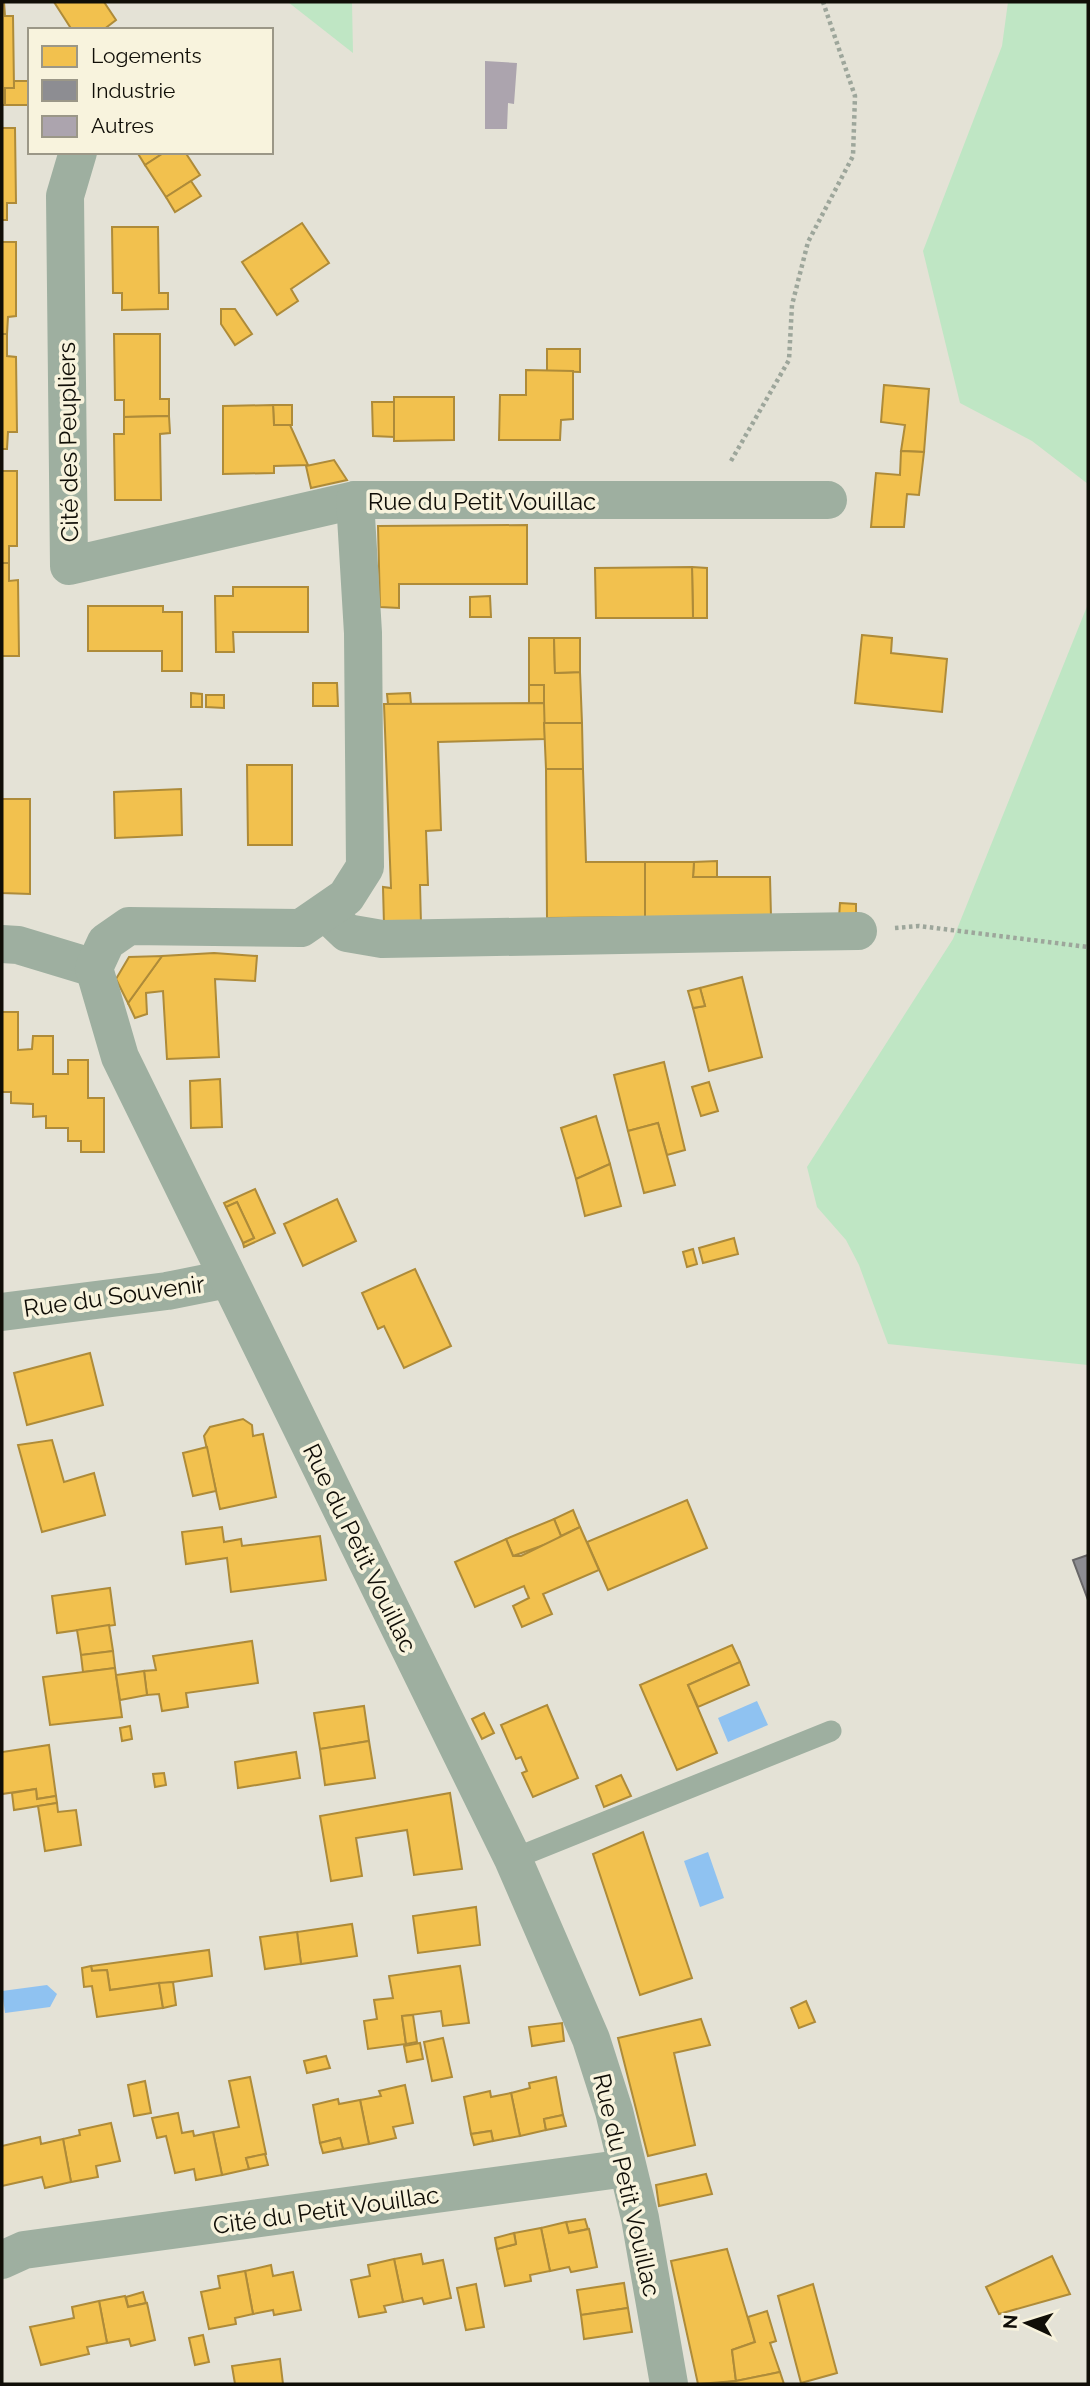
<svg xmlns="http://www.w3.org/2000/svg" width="1090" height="2386" font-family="Raleway,sans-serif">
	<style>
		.green { fill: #bfe6c4 }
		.water { fill: #8fc2f1 }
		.homes { fill: #f2c14e; stroke: #ae8b39; stroke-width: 2 }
		.industry { fill: #8d8d92; stroke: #686768; stroke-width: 2 }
		.building { fill: #aca4ae }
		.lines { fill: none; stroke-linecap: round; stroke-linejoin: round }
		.path { stroke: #9da69b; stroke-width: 4.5; stroke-dasharray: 3.5 3.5; stroke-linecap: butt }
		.service { stroke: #9eafa0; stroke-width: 21 }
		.minor { stroke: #9eafa0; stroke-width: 38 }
		.labels { text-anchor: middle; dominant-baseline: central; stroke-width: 7; stroke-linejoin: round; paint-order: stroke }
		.street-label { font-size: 24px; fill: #100e07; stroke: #f8f3dd }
	</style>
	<rect width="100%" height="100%" fill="#e4e2d6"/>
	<g class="green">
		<path d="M288,2H352L353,53Z"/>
		<path d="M1008,2H1088V484L1032,441L960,403L923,251L1002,46Z"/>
		<path d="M1088,604V1365L888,1344L859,1265L846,1240L817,1207L807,1167L953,939Z"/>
	</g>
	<g class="water">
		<path d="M757,1701L768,1725L728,1742L718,1718Z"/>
		<path d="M708,1852L724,1898L700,1907L684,1861Z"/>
		<path d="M47,1985L57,1994L50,2007L5,2013L2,1991Z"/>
	</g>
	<g class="homes">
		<path d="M2,2H4L5,16H13L14,88H5V105H2Z"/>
		<path d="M54,2H104L116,20L103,30H72Z"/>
		<path d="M14,81H30V105H5V88H14Z"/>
		<path d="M2,128H15L16,203H7V220H2Z"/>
		<path d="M137,152H165L145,165Z"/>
		<path d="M165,152H185L200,175L166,197L145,165Z"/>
		<path d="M191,181L201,196L175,212L166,197Z"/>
		<path d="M302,223L329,263L291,289L298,301L277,315L242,262Z"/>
		<path d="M112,227H158L159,293H168V309L122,310V293H113Z"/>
		<path d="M2,242H16V316L8,317L7,334H2Z"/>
		<path d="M221,309H235L252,334L235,345L221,324Z"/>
		<path d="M2,334H7V356L16,357L17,432H8L7,449H2Z"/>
		<path d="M114,334H160V399H169V416L124,417V400H115Z"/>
		<path d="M547,349H580V372L547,371Z"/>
		<path d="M526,370L573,371V419L561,420L560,440H499L500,395H526Z"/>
		<path d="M884,385L929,389L924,452L901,451L905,425L881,422Z"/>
		<path d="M394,397H454V440L394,441Z"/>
		<path d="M372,402H394V437L373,436Z"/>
		<path d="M273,405H292V425H274Z"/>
		<path d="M273,405L274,425H290L308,465L274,466V473L223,474V406Z"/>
		<path d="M169,416L170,433L160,434L161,500H115L114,434H124V417Z"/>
		<path d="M901,451L924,452L919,495L907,494L904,527H871L876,473L900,475Z"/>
		<path d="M334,460L347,480L311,488L306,466Z"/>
		<path d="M2,471H17V546H9V563H2Z"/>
		<path d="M527,525V584H399V608L380,607L378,526Z"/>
		<path d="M2,563H9V581L18,580L19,656H2Z"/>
		<path d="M692,567L707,568V618H693Z"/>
		<path d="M692,567L693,618H596L595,568Z"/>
		<path d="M233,587H308V632H233L234,652H216L215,596H233Z"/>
		<path d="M490,596L491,617H470V597Z"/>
		<path d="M88,606H163V612H182V671H162V651H88Z"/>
		<path d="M862,635L892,638L891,653L947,659L942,712L855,703Z"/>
		<path d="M529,638H554L555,673L580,672L582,723H544V685H529Z"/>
		<path d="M554,638H580V672L555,673Z"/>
		<path d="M313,683H337L338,706H313Z"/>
		<path d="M529,685H544V703L529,704Z"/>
		<path d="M191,693L202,694V707H191Z"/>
		<path d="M410,693L411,704H388L387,694Z"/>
		<path d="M206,695H224V708L206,707Z"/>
		<path d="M544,703L545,739L438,742L441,830L426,831L428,885H420L421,924L384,925L383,887L391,888L384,704Z"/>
		<path d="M544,723H582L583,769H546Z"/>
		<path d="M247,765H292V845H248Z"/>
		<path d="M546,769H583L586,862H645V917L547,918Z"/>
		<path d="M181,789L182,835L115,838L114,792Z"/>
		<path d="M2,799H30V894L2,893Z"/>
		<path d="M717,861V877H693L694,862Z"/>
		<path d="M645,862H694L693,877H770L771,917H645Z"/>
		<path d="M840,903L856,904V918H839Z"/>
		<path d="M214,953L257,956L255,981L215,979L219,1057L167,1059L163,991L146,993L147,1014L135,1018L128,1003L162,956Z"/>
		<path d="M162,956L128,1003L116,979L129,957Z"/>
		<path d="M742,977L762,1057L709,1071L693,1008L705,1006L700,988Z"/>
		<path d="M700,988L705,1006L693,1008L688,991Z"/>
		<path d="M2,1012H18V1050L32,1049L33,1036H53V1074H68V1060H88V1098H104V1152H81V1141H68V1128H46V1116L33,1117V1104L11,1103V1092H2Z"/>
		<path d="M664,1062L685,1150L667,1155L658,1123L628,1131L614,1075Z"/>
		<path d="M220,1079L222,1127L191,1128L190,1081Z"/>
		<path d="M709,1082L718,1111L701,1116L692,1087Z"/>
		<path d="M596,1116L610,1164L576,1179L561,1128Z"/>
		<path d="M658,1123L675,1185L644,1193L628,1131Z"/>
		<path d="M610,1164L621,1206L585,1216L576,1179Z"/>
		<path d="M255,1189L275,1233L244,1247L243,1243L254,1238L237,1202L226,1207L224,1203Z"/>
		<path d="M337,1199L356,1241L303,1266L284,1224Z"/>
		<path d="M237,1202L254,1238L243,1243L226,1207Z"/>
		<path d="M734,1238L738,1254L703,1263L699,1248Z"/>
		<path d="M693,1249L697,1264L687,1267L683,1252Z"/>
		<path d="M415,1269L451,1346L404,1368L384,1326L378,1329L362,1293Z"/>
		<path d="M90,1353L103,1405L27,1425L14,1373Z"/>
		<path d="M243,1419L252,1425L253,1436L263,1434L276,1497L220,1509L204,1436L210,1427Z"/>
		<path d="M52,1440L64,1482L94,1473L105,1515L42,1532L18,1445Z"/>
		<path d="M207,1447L216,1491L193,1496L183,1453Z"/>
		<path d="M687,1500L707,1548L608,1590L587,1542Z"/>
		<path d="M573,1510L580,1527L561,1536L554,1519Z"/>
		<path d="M554,1519L561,1536L555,1541L513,1556L506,1539Z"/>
		<path d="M222,1527L224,1542L241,1539L242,1546L320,1536L326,1580L231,1592L227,1558L186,1564L182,1532Z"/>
		<path d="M580,1527L599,1570L543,1594L552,1614L522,1627L513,1606L529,1598L524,1586L475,1607L455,1562L506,1539L513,1556H521Z"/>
		<path d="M110,1588L115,1625L57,1633L52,1596Z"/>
		<path d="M109,1625L113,1651L81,1655L77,1630Z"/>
		<path d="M252,1641L258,1683L186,1693L188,1707L162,1711L159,1694L147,1695L144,1671L156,1670L153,1656Z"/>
		<path d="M732,1645L740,1662L688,1685L717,1753L677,1770L640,1685Z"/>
		<path d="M113,1651L115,1668L83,1672L81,1655Z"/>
		<path d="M740,1662L749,1685L698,1707L688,1685Z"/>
		<path d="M115,1668L122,1717L50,1725L43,1677Z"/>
		<path d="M144,1671L147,1695L120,1700L116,1675Z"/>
		<path d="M547,1705L578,1778L533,1797L522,1773L527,1771L521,1757L516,1759L501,1725Z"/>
		<path d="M364,1706L369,1741L320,1749L314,1713Z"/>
		<path d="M484,1713L494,1733L482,1739L472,1719Z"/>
		<path d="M130,1726L132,1739L122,1741L120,1728Z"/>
		<path d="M369,1741L375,1778L325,1785L320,1749Z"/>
		<path d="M49,1745L56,1796L37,1799L36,1789L2,1794V1752Z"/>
		<path d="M296,1752L300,1778L238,1788L235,1762Z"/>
		<path d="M164,1773L166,1785L155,1787L153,1774Z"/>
		<path d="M621,1775L631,1796L604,1807L596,1786Z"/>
		<path d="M36,1789L37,1799L56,1796L57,1803L14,1810L12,1793Z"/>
		<path d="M450,1793L462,1869L414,1875L407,1830L356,1838L362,1876L331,1881L320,1816Z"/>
		<path d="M57,1803L58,1812L76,1810L81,1845L45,1851L38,1806Z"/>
		<path d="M643,1832L692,1978L640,1995L593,1854Z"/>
		<path d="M476,1907L480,1945L418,1953L413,1916Z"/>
		<path d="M352,1924L357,1956L301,1964L297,1932Z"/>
		<path d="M297,1932L301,1964L265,1969L260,1937Z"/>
		<path d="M209,1950L212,1976L173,1982L110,1990L107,1970L92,1971L91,1966Z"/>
		<path d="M91,1966L92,1971L107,1970L110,1990L159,1983L163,2008L97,2017L92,1986L84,1987L82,1968Z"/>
		<path d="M460,1966L469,2023L443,2026L441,2011L402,2016L406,2044L368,2049L364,2021L377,2019L374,2000L393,1998L389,1976Z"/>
		<path d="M173,1982L176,2005L163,2008L159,1983Z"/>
		<path d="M806,2001L815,2022L799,2028L791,2008Z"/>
		<path d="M413,2015L417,2042L406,2044L402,2016Z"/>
		<path d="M701,2019L710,2045L674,2053L695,2145L648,2156L618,2038Z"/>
		<path d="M562,2023L564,2041L532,2046L529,2027Z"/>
		<path d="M443,2038L452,2077L432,2081L424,2042Z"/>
		<path d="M420,2043L423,2059L407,2062L404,2046Z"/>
		<path d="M326,2056L330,2068L307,2073L304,2061Z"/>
		<path d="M250,2077L266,2154L246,2158L249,2169L222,2175L213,2132L239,2127L229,2081Z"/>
		<path d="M556,2077L563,2115L544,2119L546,2130L520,2136L511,2093L530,2088L529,2083Z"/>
		<path d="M145,2081L151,2113L134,2116L128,2085Z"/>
		<path d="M405,2085L413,2123L393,2127L396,2138L369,2144L360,2100L381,2096L379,2091Z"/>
		<path d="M490,2091L491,2097L511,2093L520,2136L493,2141L491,2131L471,2134L464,2097Z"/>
		<path d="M338,2099L339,2104L360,2100L369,2144L343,2149L340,2138L320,2143L313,2105Z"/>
		<path d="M178,2113L182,2133L193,2131L194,2136L213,2132L222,2175L196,2180L194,2169L175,2173L166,2136L157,2138L152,2118Z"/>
		<path d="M563,2115L566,2126L546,2130L544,2119Z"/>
		<path d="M111,2123L120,2161L96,2166L98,2177L71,2182L63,2139L80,2135L79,2130Z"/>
		<path d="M491,2131L493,2141L474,2145L471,2134Z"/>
		<path d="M40,2137L41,2144L63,2139L71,2182L45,2188L42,2177L2,2186V2146Z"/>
		<path d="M340,2138L343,2149L323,2153L320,2143Z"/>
		<path d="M265,2154L268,2165L249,2169L246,2158Z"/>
		<path d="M706,2174L712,2194L659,2206L656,2185Z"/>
		<path d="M585,2219L588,2229L569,2233L566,2222Z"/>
		<path d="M566,2222L569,2233L589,2229L597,2267L571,2272L569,2267L550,2271L541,2228Z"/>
		<path d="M541,2228L550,2271L530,2275L531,2281L505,2286L497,2249L516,2244L514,2233Z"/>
		<path d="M514,2233L516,2244L497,2249L495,2238Z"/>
		<path d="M727,2249L755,2342L732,2350L736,2381L698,2384L671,2261Z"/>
		<path d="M421,2254L423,2264L443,2260L451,2298L424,2304L422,2298L403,2302L394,2259Z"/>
		<path d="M1052,2256L1070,2294L999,2314L986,2287Z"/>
		<path d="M394,2259L403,2302L384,2306L386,2312L359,2317L351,2280L370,2276L368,2265Z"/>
		<path d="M271,2265L273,2276L293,2272L301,2310L274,2315L273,2310L253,2314L245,2271Z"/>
		<path d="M245,2271L253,2314L235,2318L236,2324L209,2329L201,2292L220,2288L218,2276Z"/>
		<path d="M624,2283L628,2308L581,2315L577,2290Z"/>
		<path d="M476,2284L484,2327L466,2330L457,2288Z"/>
		<path d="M813,2284L837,2373L801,2383L778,2296Z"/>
		<path d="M143,2292L146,2303L128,2307L126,2297Z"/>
		<path d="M125,2296L128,2307L147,2303L155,2340L131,2346L129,2339L107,2343L99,2301Z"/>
		<path d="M99,2301L107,2343L87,2347L89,2354L41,2365L30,2327L74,2318L72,2307Z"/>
		<path d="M628,2308L632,2332L584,2339L581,2315Z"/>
		<path d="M767,2311L776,2341L770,2343L780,2372L736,2381L732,2350L755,2342L748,2317Z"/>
		<path d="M203,2335L209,2362L195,2365L189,2338Z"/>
		<path d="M280,2359L283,2384H235L232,2366Z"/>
		<path d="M780,2372L784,2384H710L736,2381Z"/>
	</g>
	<path class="industry" d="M1088,1555V1600L1073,1560Z"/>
	<path class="building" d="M485,61L517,63L514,104L508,103L507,129H485Z"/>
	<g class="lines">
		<g class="path">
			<path d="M731,461L789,360L792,305L808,242L853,156L855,96L823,2"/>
			<path d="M895,928L919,926L1088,947"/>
		</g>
		<path class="service" d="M513,1859L831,1731"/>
		<g class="minor">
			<path d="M78,152L65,196L69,566L355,500"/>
			<path d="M326,913L347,933L382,939L858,931"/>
			<path d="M2,944L18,945L94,968"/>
			<path d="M2,1312L167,1291L227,1279"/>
			<path d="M2,2260L24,2250L627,2168"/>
			<path d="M669,2384L640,2218L614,2111L591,2039L513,1859L120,1057L94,968L106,942L129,926L301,928L346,897L365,867L363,633L355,500H828"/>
		</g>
	</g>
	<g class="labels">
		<g class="street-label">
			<text transform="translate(68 442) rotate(-91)">Cité des Peupliers</text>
			<text x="482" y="501">Rue du Petit Vouillac</text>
			<text transform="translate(114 1296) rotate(-8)">Rue du Souvenir</text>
			<text transform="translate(360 1548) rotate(64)">Rue du Petit Vouillac</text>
			<text transform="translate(627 2185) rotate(77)">Rue du Petit Vouillac</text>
			<text transform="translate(326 2210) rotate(-8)">Cité du Petit Vouillac</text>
		</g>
	</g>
	<rect width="1090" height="2386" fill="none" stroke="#100e07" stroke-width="7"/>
	<rect x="28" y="28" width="245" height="126" fill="#f8f3dd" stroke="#9b9787" stroke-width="2"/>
	<rect x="42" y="46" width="35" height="21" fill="#f2c14e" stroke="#9b9787" stroke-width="2"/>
	<text x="91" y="63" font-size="21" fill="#100e07">Logements</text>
	<rect x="42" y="80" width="35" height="21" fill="#8d8d92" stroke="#9b9787" stroke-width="2"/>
	<text x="91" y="98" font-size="21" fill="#100e07">Industrie</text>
	<rect x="42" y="116" width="35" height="21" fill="#aca4ae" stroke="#9b9787" stroke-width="2"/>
	<text x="91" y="133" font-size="21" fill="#100e07">Autres</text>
	<g transform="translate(1027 2323) rotate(274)" stroke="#f8f3dd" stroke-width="5" paint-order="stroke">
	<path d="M0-5L12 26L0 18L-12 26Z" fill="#100e07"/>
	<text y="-10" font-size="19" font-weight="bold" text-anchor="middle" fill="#100e07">N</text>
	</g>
</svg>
